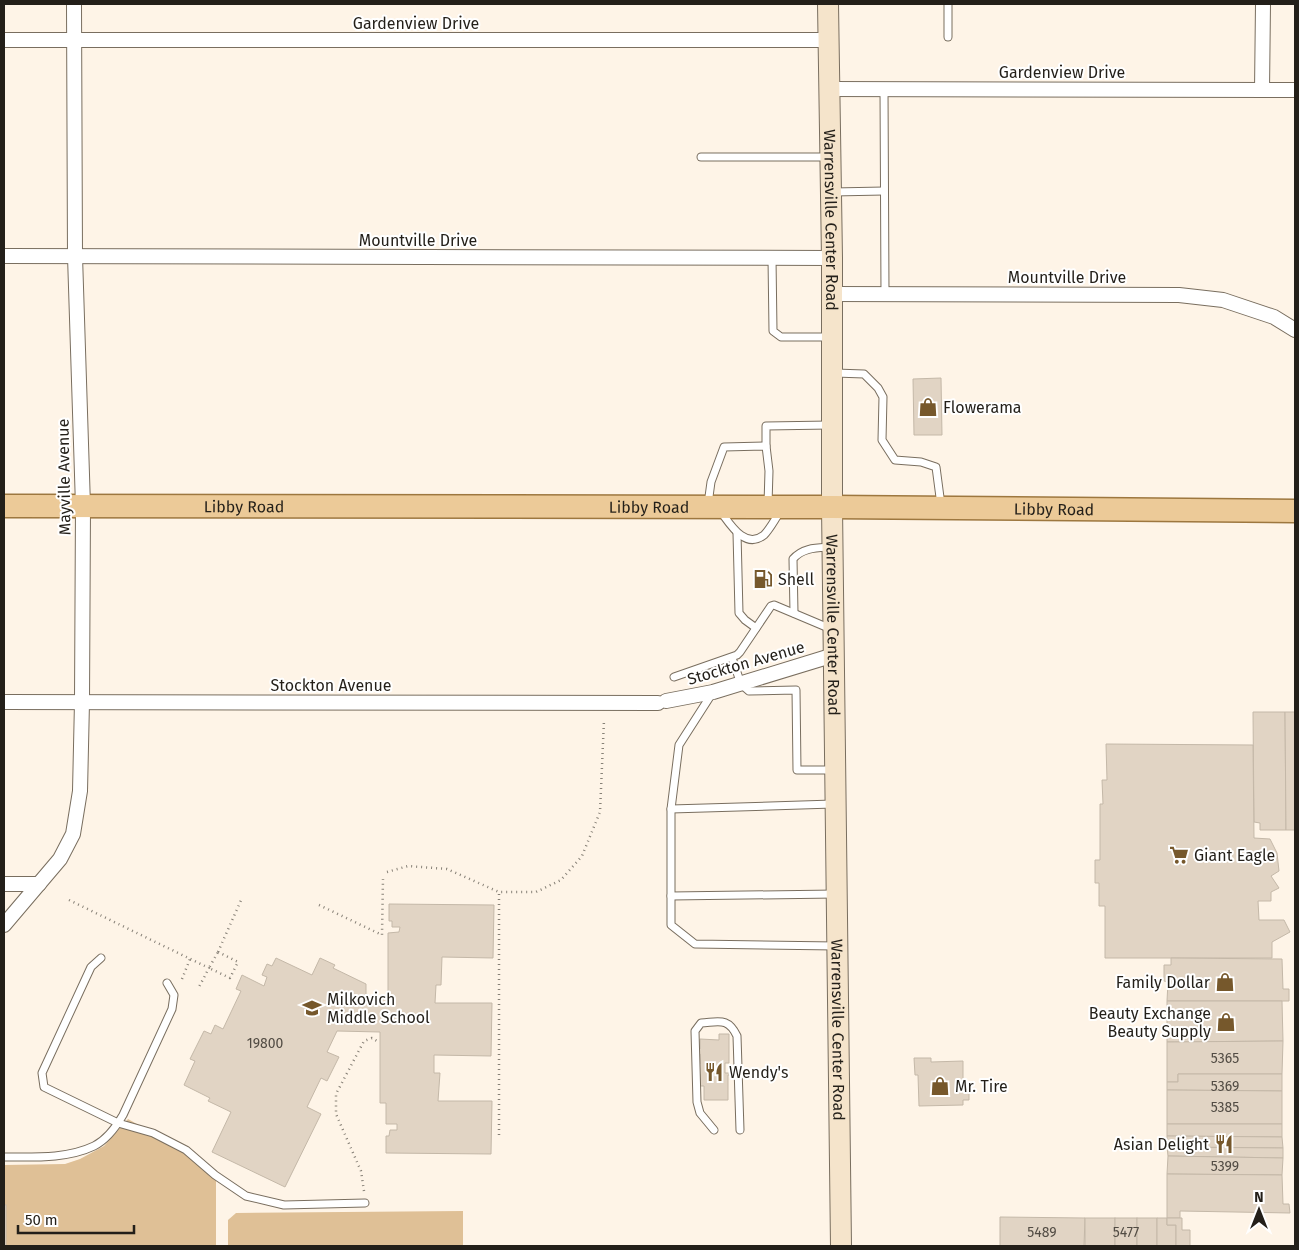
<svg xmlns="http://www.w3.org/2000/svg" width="1299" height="1250" font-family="'Fira Sans',sans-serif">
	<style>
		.green { fill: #dfc096 }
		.building { fill: #e1d4c4; stroke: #c4b8a8 }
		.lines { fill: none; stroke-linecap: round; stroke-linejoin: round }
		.lane-casing { stroke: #796e5f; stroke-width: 9 }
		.street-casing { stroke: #796e5f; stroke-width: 16 }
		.secondary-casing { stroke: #796e5f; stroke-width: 22 }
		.primary-casing { stroke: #9d773f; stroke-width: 25 }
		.path { stroke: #878177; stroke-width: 2.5; stroke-dasharray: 1 4; stroke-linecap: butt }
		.lane { stroke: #fff; stroke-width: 7 }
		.street { stroke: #fff; stroke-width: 14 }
		.secondary { stroke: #f5e4cb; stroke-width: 20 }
		.primary { stroke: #ecca98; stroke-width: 22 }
		.labels { text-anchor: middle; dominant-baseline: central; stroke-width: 4; stroke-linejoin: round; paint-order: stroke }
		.number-label { font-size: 14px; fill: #524c44 }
		.street-label { font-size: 16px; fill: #231f19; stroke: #fff }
		.poi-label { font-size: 16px; fill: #231f19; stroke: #fff; text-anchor: start }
	</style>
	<rect width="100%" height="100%" fill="#fef4e7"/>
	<g class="green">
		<path d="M128,1119L174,1145L216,1180V1246H4V1165L65,1164L80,1159L104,1146Z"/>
		<path d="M463,1211V1246H228V1220L236,1213Z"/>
	</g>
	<g class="building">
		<path d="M941,378L942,435H914L913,379Z"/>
		<path d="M1253,712H1285L1286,830H1260V823L1254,822Z"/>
		<path d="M1285,712H1295V830H1286Z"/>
		<path d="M1106,744L1253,745L1254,838L1270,839L1277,853L1279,871L1271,876L1279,888L1271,892V901H1258L1259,920H1284L1290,932L1272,942V958H1105V906H1099V883H1095V860H1100V804H1103L1102,780H1107Z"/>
		<path d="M389,904L494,905L493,958L442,957L441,985H436L435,1003H492L491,1056L434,1055V1073H440L438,1101H492L491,1154L386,1153V1136H389L390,1130H397V1124H386V1103H380V1032L337,1031L327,1052L339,1057L327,1081L321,1078L307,1107L321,1114L285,1187L212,1152L231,1112L208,1101L210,1098L184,1085L195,1061L190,1059L204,1031L211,1034L215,1025L223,1029L241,991L236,989L242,975L264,986L267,977L262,975L267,964L272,966L276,958L312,975L320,958L335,965L333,968L366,984V998L388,999V933L399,932L400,927H392V921H389Z"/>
		<path d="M1171,958L1282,959L1283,989H1289V1001H1167L1168,982L1164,981V965H1171Z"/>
		<path d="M1167,1001H1282L1283,1041L1167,1042Z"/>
		<path d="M719,1034H729V1063H725V1073H730V1075H728V1100H704V1086H700V1074L698,1075V1065L700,1064V1054H698L697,1049H700V1039L719,1040Z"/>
		<path d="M1283,1041L1282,1074H1178V1082H1167V1042Z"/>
		<path d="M914,1058H931V1062L963,1061V1091H969V1100H963V1105L919,1106L918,1075H915Z"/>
		<path d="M1178,1074H1282V1091L1167,1090V1082H1178Z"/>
		<path d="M1167,1090L1282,1091V1124H1167Z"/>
		<path d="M1167,1124H1282V1137L1167,1136Z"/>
		<path d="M1167,1136L1282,1137L1283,1148L1167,1147Z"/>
		<path d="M1167,1147L1283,1148V1158L1168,1156Z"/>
		<path d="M1168,1156L1283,1158L1282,1175L1167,1174Z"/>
		<path d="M1167,1174L1282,1175L1283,1204H1289L1290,1213L1180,1211V1218H1167Z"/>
		<rect x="4" y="1205" width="2" height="41"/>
		<path d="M1000,1217L1085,1218L1084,1246H1000Z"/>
		<rect x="1085" y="1218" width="30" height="28"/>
		<rect x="1115" y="1218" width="22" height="28"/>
		<rect x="1137" y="1218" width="20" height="28"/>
		<path d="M1157,1218H1167V1225H1176V1246H1157Z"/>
		<path d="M1167,1218H1182V1230H1190V1246H1176V1225H1167Z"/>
	</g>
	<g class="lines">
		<g class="lane-casing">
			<g id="lane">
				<path d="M948,4V37"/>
				<path d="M884,89L885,294"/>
				<path d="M701,157H828"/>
				<path d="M833,192L884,191"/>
				<path d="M772,258L773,331L781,337H830"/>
				<path d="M835,373L864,374L878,388L883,397L882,440L895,460L921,462L936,467L941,505"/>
				<path d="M766,446V426L830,425"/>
				<path d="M708,504L711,482L724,447L766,446L769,471L768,504"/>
				<path d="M721,512C730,524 745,550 764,535C770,529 775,519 780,512"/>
				<path d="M737,533L739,613L745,620L756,628"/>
				<path d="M794,613L793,559C803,547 818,548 832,547"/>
				<path d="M732,658L741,684L749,691L796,690L797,770H833"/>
				<path d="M674,677L737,655L740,652L771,606L774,605L831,629"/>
				<path d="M713,692L679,745L671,809V925L695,944L836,946"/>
				<path d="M671,809L833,804"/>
				<path d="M671,896L836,894"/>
				<path d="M101,958L91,967L42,1073L44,1087L118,1123L153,1133L186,1150L215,1175L246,1196L284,1205L365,1203"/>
				<path d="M714,1130L700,1113L697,1102L695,1031L701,1023C719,1022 728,1017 737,1036L740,1130"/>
				<path d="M4,1157C33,1157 67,1159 94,1146C106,1140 116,1127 123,1115L172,1009L174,995L167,983"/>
			</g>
		</g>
		<g class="street-casing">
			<g id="street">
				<path d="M4,40H828"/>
				<path d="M829,89L1295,90"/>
				<path d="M1262,90L1263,4"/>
				<path d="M4,256L832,258"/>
				<path d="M832,294L1179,295L1223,300L1274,317L1295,330"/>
				<path d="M666,701L713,692L834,655"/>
				<path d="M4,702L658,703"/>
				<path d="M4,884H39"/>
				<path d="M4,925L60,859L73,834L80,791L82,702L83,506L75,256L74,4"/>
			</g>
		</g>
		<g class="secondary-casing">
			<g id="secondary">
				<path id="s1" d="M828,4L832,258V507L841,1246"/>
			</g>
		</g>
		<g class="primary-casing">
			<g id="primary">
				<path id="s2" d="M4,506L832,507L1295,511"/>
			</g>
		</g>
		<g class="path">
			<path d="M387,872L408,866L447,869L499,892H536L561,880L582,856L600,812L604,720"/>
			<path d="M69,900L209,968L199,987"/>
			<path d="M319,905L382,935L383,879"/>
			<path d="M218,952L238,962L230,978L209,968Z"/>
			<path d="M218,952L242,898"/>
			<path d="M182,979L190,959"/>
			<path d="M499,1135V892"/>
			<path d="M364,1191L361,1171L336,1114V1094L364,1041L372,1038L377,1041"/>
		</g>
		<use href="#lane" class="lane"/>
		<use href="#street" class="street"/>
		<use href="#secondary" class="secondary"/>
		<use href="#primary" class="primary"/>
	</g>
	<defs>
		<g id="shop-bare" transform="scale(1.5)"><path d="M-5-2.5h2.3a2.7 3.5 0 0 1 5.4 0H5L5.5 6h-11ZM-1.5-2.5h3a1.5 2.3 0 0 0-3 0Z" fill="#76582c" stroke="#fff" stroke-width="2.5" paint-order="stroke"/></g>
		<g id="fuel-bare" transform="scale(1.5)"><path d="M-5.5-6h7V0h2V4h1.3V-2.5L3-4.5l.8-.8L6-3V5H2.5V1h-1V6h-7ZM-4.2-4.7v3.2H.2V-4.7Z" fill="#76582c" stroke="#fff" stroke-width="2.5" paint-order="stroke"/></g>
		<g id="supermarket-bare" transform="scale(1.5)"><path d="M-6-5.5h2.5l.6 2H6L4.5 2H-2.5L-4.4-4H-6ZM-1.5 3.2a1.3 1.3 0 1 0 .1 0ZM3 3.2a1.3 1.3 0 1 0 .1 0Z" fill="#76582c" stroke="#fff" stroke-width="2.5" paint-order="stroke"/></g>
		<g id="school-bare" transform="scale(1.5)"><path d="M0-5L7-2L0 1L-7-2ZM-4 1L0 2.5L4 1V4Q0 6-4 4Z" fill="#76582c" stroke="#fff" stroke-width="2.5" paint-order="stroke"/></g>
		<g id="restaurant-bare" transform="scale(1.5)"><path d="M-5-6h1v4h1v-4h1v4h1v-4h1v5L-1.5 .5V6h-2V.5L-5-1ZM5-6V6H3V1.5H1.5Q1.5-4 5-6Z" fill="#76582c" stroke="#fff" stroke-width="2.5" paint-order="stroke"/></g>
	</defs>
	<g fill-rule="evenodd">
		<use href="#shop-bare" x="928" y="407"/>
		<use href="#fuel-bare" x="763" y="579"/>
		<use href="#supermarket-bare" x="1179" y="855"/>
		<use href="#shop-bare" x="1225" y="982"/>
		<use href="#school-bare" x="312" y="1008"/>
		<use href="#shop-bare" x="1226" y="1022"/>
		<use href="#restaurant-bare" x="714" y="1072"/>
		<use href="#shop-bare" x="940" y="1086"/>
		<use href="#restaurant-bare" x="1224" y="1144"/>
	</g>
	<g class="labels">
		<g class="number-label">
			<text x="265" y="1043">19800</text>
			<text x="1225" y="1058">5365</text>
			<text x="1225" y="1086">5369</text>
			<text x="1225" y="1107">5385</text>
			<text x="1225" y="1166">5399</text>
			<text x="1042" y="1232">5489</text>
			<text x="1126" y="1232">5477</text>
		</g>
		<g class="street-label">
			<text x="416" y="23">Gardenview Drive</text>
			<text x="1062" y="72">Gardenview Drive</text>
			<text stroke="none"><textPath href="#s1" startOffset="216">Warrensville Center Road</textPath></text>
			<text x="418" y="240">Mountville Drive</text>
			<text x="1067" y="277">Mountville Drive</text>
			<text transform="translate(64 477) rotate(-91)">Mayville Avenue</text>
			<text stroke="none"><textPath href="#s2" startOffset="240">Libby Road</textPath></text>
			<text stroke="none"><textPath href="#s2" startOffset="645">Libby Road</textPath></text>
			<text stroke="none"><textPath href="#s2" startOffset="1050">Libby Road</textPath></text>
			<text stroke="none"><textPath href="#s1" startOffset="621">Warrensville Center Road</textPath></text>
			<text transform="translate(746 663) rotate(-16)">Stockton Avenue</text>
			<text x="331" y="685">Stockton Avenue</text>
			<text stroke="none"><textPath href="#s1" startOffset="1026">Warrensville Center Road</textPath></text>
		</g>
		<g class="poi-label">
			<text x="943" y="407">Flowerama</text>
			<text x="778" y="579">Shell</text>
			<text x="1194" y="855">Giant Eagle</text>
			<text x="1210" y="982" text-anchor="end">Family Dollar</text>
			<text x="327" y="999">Milkovich<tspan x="327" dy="18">Middle School</tspan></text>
			<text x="1211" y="1013" text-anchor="end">Beauty Exchange<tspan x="1211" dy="18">Beauty Supply</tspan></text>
			<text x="729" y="1072">Wendy's</text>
			<text x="955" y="1086">Mr. Tire</text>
			<text x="1209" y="1144" text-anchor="end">Asian Delight</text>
		</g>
	</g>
	<rect width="1299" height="1250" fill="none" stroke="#231f19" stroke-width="10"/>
	<g transform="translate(1259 1210)" stroke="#ffffff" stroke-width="4" paint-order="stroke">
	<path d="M0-4L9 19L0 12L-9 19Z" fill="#231f19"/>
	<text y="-8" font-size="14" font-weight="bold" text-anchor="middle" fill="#231f19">N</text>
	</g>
	<path d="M18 1225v8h116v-8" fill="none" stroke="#231f19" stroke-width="2.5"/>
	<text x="25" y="1225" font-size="15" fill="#231f19" stroke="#ffffff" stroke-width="4" paint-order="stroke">50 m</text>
</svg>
